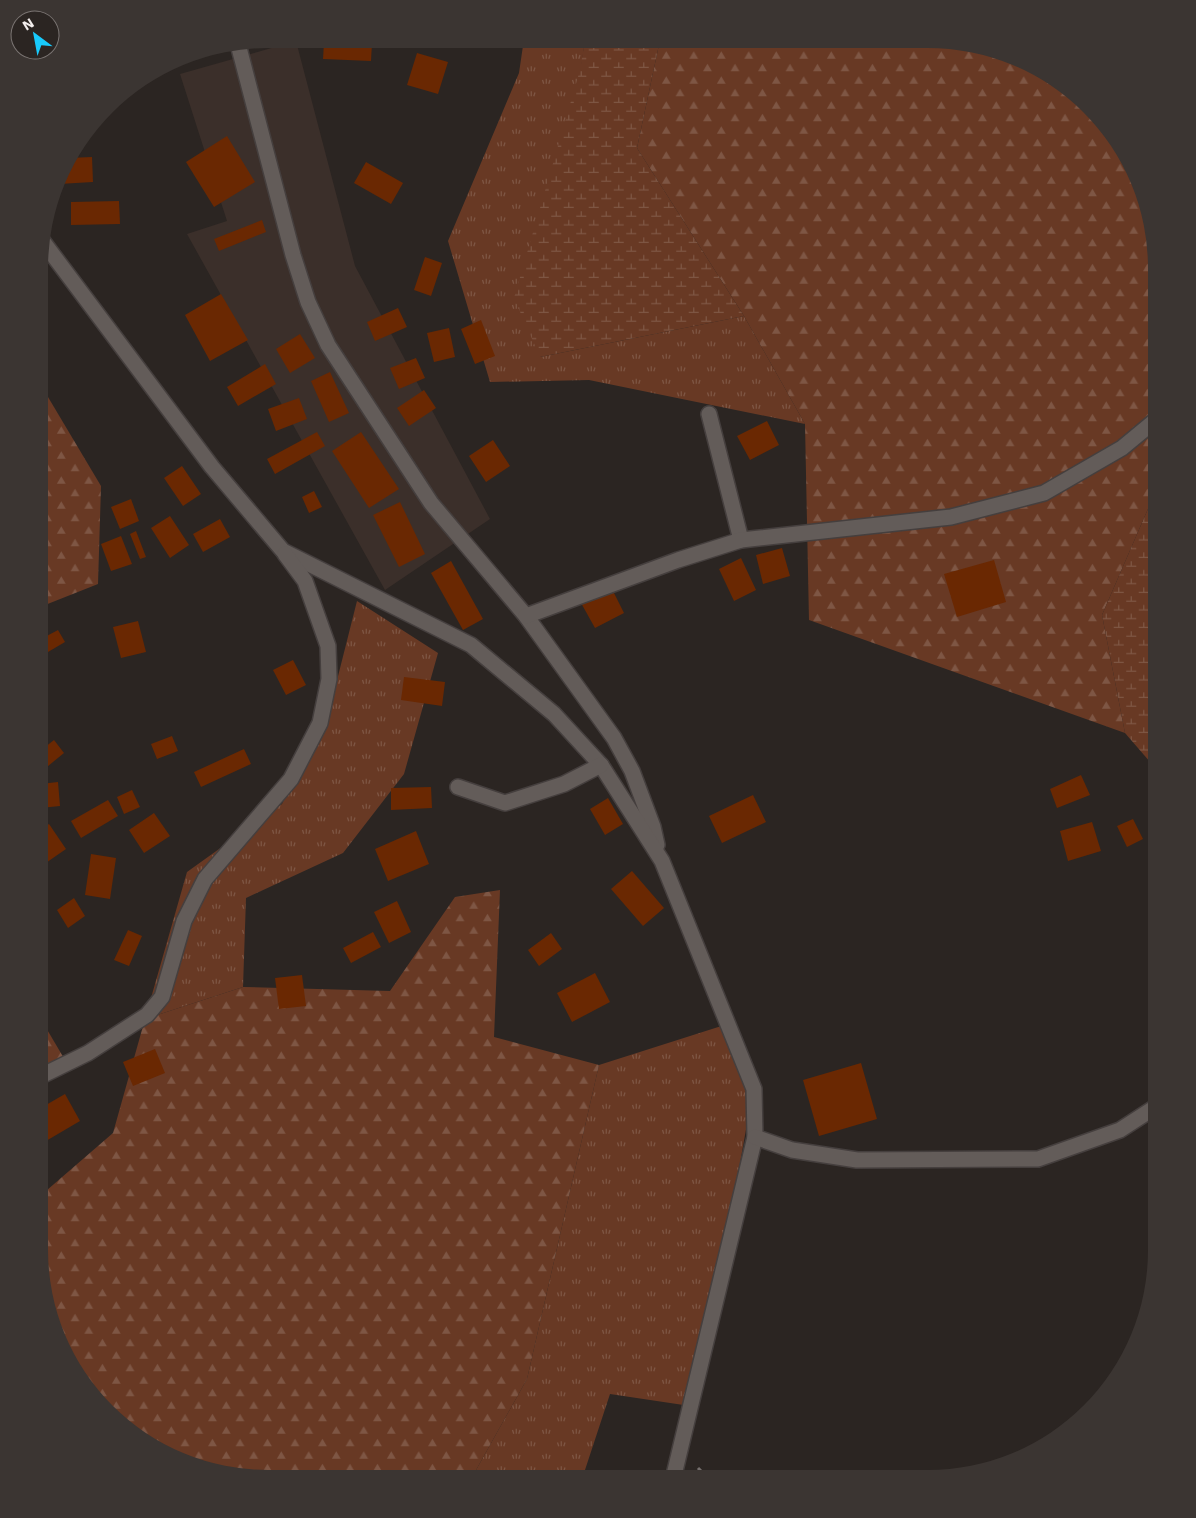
<svg xmlns="http://www.w3.org/2000/svg" width="1196" height="1518" font-family="'Work Sans',sans-serif">
	<style>
		.built { fill: #3b2f2a }
		.grass { fill: url(#grass-tufts) }
		.forest { fill: url(#forest-firs) }
		.wetland { fill: url(#wetland-marsh) }
		.building { fill: #6a2802 }
		.lines { fill: none; stroke-linecap: round; stroke-linejoin: round }
		.minor-casing { stroke: #453f3e; stroke-width: 18 }
		.path { stroke: #756f6d; stroke-width: 3; stroke-dasharray: 4 2.5; stroke-linecap: butt }
		.minor { stroke: #635c59; stroke-width: 15 }
	</style>
	<defs>
		<pattern id="grass-tufts" width="24" height="20" patternUnits="userSpaceOnUse" patternTransform="scale(1.25)"><rect width="24" height="20" fill="#683924"/><path d="M3 7l-1-3M5 7V3M7 7l1-3M15 17l-1-3M17 17v-4M19 17l1-3" fill="none" stroke="#7e5644"/></pattern>
		<pattern id="forest-firs" width="22" height="20" patternUnits="userSpaceOnUse" patternTransform="scale(1.25)"><rect width="22" height="20" fill="#683924"/><path d="M5 1l3.5 6h-7zM16 11l3.5 6h-7z" fill="#7e5644"/></pattern>
		<pattern id="wetland-marsh" width="20" height="14" patternUnits="userSpaceOnUse" patternTransform="scale(1.25)"><rect width="20" height="14" fill="#683924"/><path d="M1 5h8M5 5V1M11 12h8M15 12V8" fill="none" stroke="#7e5644"/></pattern>
	</defs>
	<rect width="100%" height="100%" fill="#2b2522"/>
	<path class="built" d="M296,41L355,266L490,519L385,590L187,234L227,221L180,74Z"/>
	<g class="grass">
		<path d="M524,39L585,40L540,357L744,316L805,424L589,380L490,382L448,241L519,73Z"/>
		<path d="M357,601L438,653L404,774L343,853L246,898L243,987L145,1019L187,872L282,804L332,700Z"/>
		<path d="M734,1022L754,1084L697,1407L610,1394L582,1479H471L527,1379L599,1065Z"/>
	</g>
	<g class="forest">
		<path d="M660,40L958,41L1056,77L1127,153L1149,208L1157,267V488L1102,615L1125,733L809,620L805,424L744,316L637,148Z"/>
		<path d="M45,392L101,486L98,584L40,607V394Z"/>
		<path d="M500,890L494,1037L599,1065L527,1379L471,1479H252L194,1467L141,1441L69,1365L47,1310L39,1251V1197L113,1133L145,1019L243,987L390,991L455,897Z"/>
		<path d="M39,1016L65,1060L39,1078Z"/>
	</g>
	<g class="wetland">
		<path d="M585,40H660L637,148L744,316L540,357L514,298L580,70Z"/>
		<path d="M1157,488V770L1125,733L1102,615Z"/>
	</g>
	<g class="building">
		<path d="M324,42L372,43L371,61L323,59Z"/>
		<path d="M417,53L448,62L438,94L407,85Z"/>
		<path d="M227,136L255,182L214,207L186,162Z"/>
		<path d="M92,157L93,182L59,184L68,158Z"/>
		<path d="M366,162L403,183L391,204L354,183Z"/>
		<path d="M119,201L120,224L71,225V202Z"/>
		<path d="M262,220L266,232L219,251L214,239Z"/>
		<path d="M425,257L442,263L431,296L414,290Z"/>
		<path d="M221,294L248,340L210,361L185,315Z"/>
		<path d="M398,308L407,327L375,341L367,322Z"/>
		<path d="M481,320L495,356L475,364L461,329Z"/>
		<path d="M449,328L455,357L434,362L427,333Z"/>
		<path d="M300,334L315,358L290,373L276,349Z"/>
		<path d="M416,358L425,378L399,389L390,368Z"/>
		<path d="M265,364L276,384L238,406L227,387Z"/>
		<path d="M330,372L349,413L329,422L311,381Z"/>
		<path d="M424,390L436,408L409,426L397,408Z"/>
		<path d="M299,398L307,419L276,431L268,409Z"/>
		<path d="M767,421L779,445L750,460L737,436Z"/>
		<path d="M317,432L325,446L275,474L267,459Z"/>
		<path d="M361,432L399,489L369,508L332,451Z"/>
		<path d="M493,440L510,466L486,482L469,456Z"/>
		<path d="M182,466L201,494L183,506L164,478Z"/>
		<path d="M314,491L322,507L309,513L302,497Z"/>
		<path d="M131,499L139,521L120,529L111,507Z"/>
		<path d="M400,502L425,554L399,567L373,515Z"/>
		<path d="M170,516L189,545L170,558L151,528Z"/>
		<path d="M220,519L230,537L203,552L193,534Z"/>
		<path d="M136,531L146,557L140,559L130,534Z"/>
		<path d="M121,536L132,564L111,571L101,544Z"/>
		<path d="M782,548L790,576L763,584L756,555Z"/>
		<path d="M741,558L756,590L734,601L719,569Z"/>
		<path d="M994,560L1006,602L957,617L944,574Z"/>
		<path d="M451,561L483,619L463,630L431,573Z"/>
		<path d="M611,587L624,613L595,628L581,603Z"/>
		<path d="M138,621L146,652L121,658L113,627Z"/>
		<path d="M58,630L65,642L48,652L41,639Z"/>
		<path d="M293,660L306,685L286,695L273,670Z"/>
		<path d="M404,677L445,682L442,706L401,700Z"/>
		<path d="M172,736L178,751L157,759L151,744Z"/>
		<path d="M54,740L64,753L42,771L40,768V751Z"/>
		<path d="M244,749L251,764L201,787L194,772Z"/>
		<path d="M1081,775L1090,795L1057,808L1050,789Z"/>
		<path d="M58,782L60,806L40,808V784Z"/>
		<path d="M431,787L432,808L391,810V788Z"/>
		<path d="M132,790L140,807L124,814L117,797Z"/>
		<path d="M753,795L766,822L722,843L709,816Z"/>
		<path d="M608,798L623,824L605,835L590,809Z"/>
		<path d="M108,800L118,816L81,838L71,821Z"/>
		<path d="M154,813L170,836L144,853L129,830Z"/>
		<path d="M1133,819L1143,839L1127,847L1117,826Z"/>
		<path d="M1092,822L1101,851L1068,861L1060,831Z"/>
		<path d="M49,824L66,849L40,867V830Z"/>
		<path d="M416,831L429,864L388,881L375,849Z"/>
		<path d="M91,854L116,858L110,899L85,895Z"/>
		<path d="M632,871L664,908L643,926L611,889Z"/>
		<path d="M74,898L85,916L68,928L57,910Z"/>
		<path d="M397,901L411,932L389,943L374,912Z"/>
		<path d="M128,930L142,936L129,966L114,960Z"/>
		<path d="M373,932L381,947L351,963L343,948Z"/>
		<path d="M551,933L562,949L539,966L528,950Z"/>
		<path d="M595,973L610,1002L572,1022L557,993Z"/>
		<path d="M302,975L306,1006L279,1009L275,978Z"/>
		<path d="M155,1049L165,1073L133,1086L123,1062Z"/>
		<path d="M861,1063L877,1119L819,1136L803,1080Z"/>
		<path d="M65,1094L80,1121L46,1141L39,1129V1109Z"/>
	</g>
	<g class="lines">
		<g class="minor-casing">
			<g id="minor">
				<path d="M238,44L293,255L308,302L328,345L431,503L526,616L614,738L632,771L653,827L657,845"/>
				<path d="M41,239L212,467L283,551L471,645L554,714L601,765L662,861L754,1089L755,1137L673,1479"/>
				<path d="M709,414L741,540"/>
				<path d="M526,616L678,560L741,540L951,517L1044,493L1122,448L1157,419"/>
				<path d="M458,787L505,803L564,784L601,765"/>
				<path d="M39,1077L88,1053L147,1015L162,997L184,921L205,879L291,779L320,723L329,679L328,646L305,581L285,554"/>
				<path d="M755,1137L792,1150L857,1160L1038,1159L1120,1130L1157,1106"/>
			</g>
		</g>
		<path class="path" d="M698,1468L709,1479"/>
		<use href="#minor" class="minor"/>
	</g>
	<path d="M0 0H1196V1518H0ZM268 48H928A220 220 0 0 1 1148 268V1250A220 220 0 0 1 928 1470H268A220 220 0 0 1 48 1250V268A220 220 0 0 1 268 48Z" fill="#3b3532" fill-rule="evenodd"/>
	<g transform="translate(35 35) rotate(328)"><circle r="24" fill="#2b2522" stroke="#7b7573"/>
	<path d="M0-4L9 19L0 12L-9 19Z" fill="#18cafc"/>
	<text y="-8" font-size="14" font-weight="bold" text-anchor="middle" fill="#f3eeed">N</text>
	</g>
</svg>
